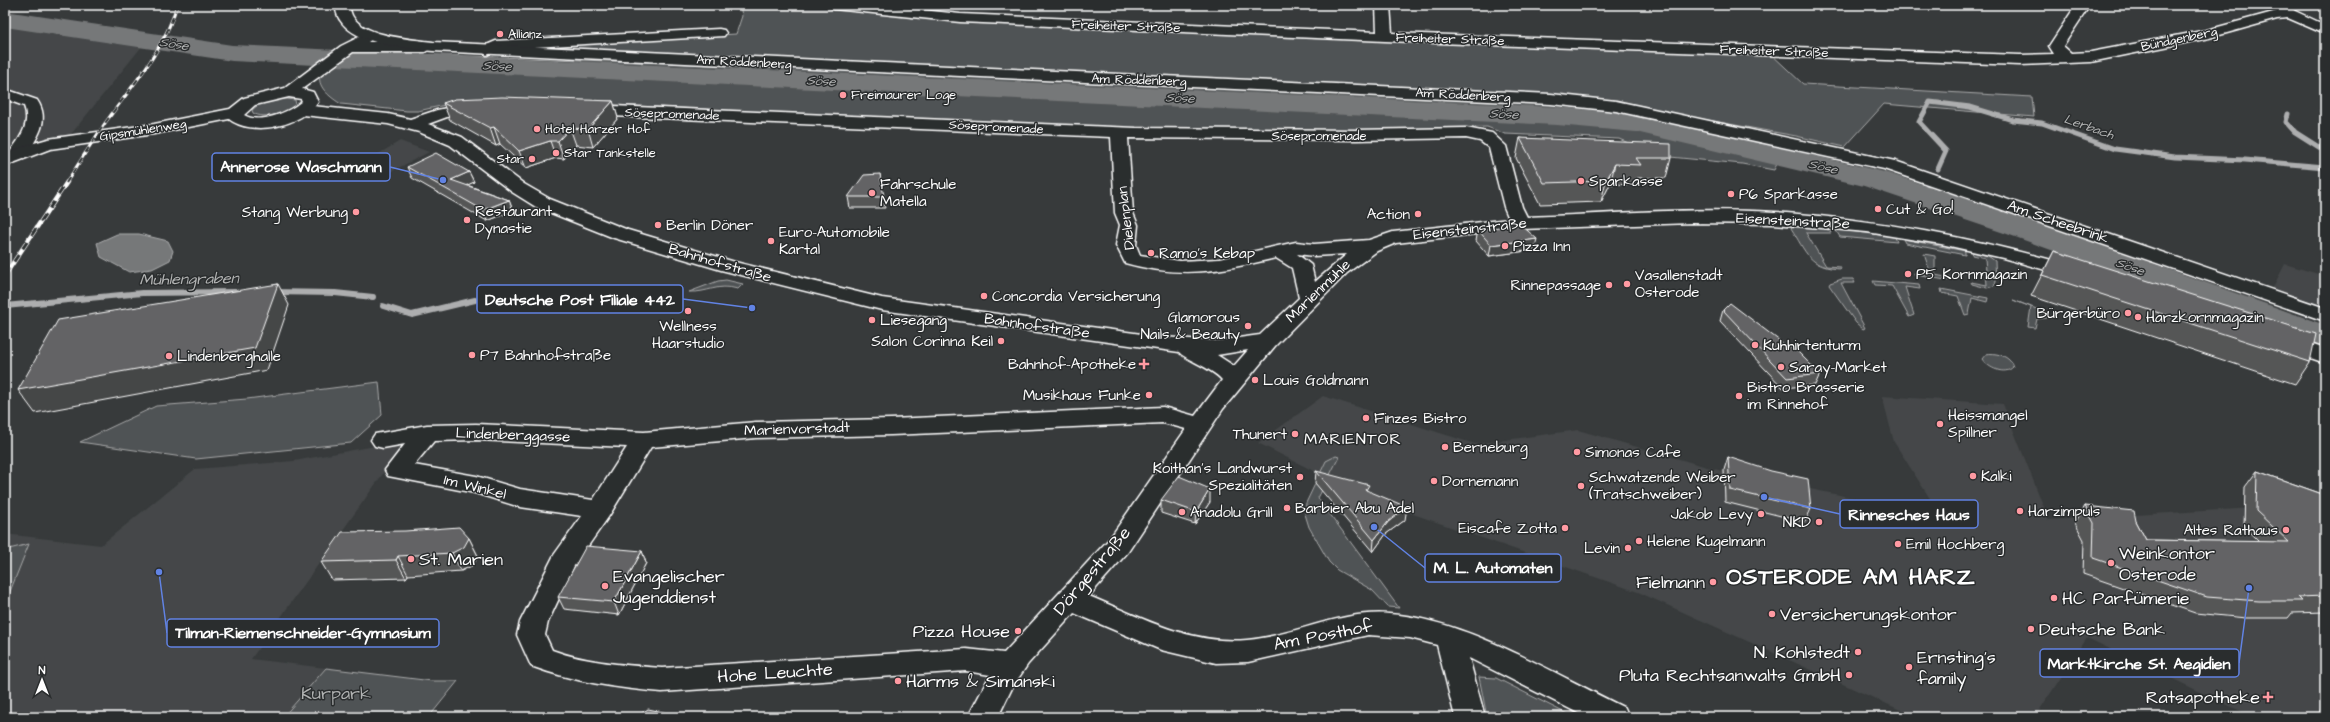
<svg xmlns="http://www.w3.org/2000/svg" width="2330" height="722" font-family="'Architects Daughter',sans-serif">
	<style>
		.built { fill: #444748 }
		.green { fill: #505354; stroke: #a8a9aa }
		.water { fill: #767879; stroke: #adaeaf }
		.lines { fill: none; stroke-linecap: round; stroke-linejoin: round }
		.stream-far1 { stroke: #adaeaf; stroke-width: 5 }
		.stream { stroke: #adaeaf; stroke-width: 6 }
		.river { fill: #767879; fill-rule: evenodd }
		.minor-casing { stroke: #fff; stroke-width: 3 }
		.tertiary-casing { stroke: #fff; stroke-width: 3 }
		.secondary-casing { stroke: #fff; stroke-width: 3 }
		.minor { fill: #2a2d2e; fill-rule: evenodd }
		.tertiary { fill: #2a2d2e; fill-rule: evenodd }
		.secondary { fill: #2a2d2e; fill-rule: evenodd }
		.rail-far1-casing { stroke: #fff; stroke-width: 3 }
		.rail-casing { stroke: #fff; stroke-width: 4.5 }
		.rail-far1 { stroke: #2a2d2e; stroke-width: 2; stroke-dasharray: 6; stroke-linecap: butt }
		.rail { stroke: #2a2d2e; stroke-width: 3; stroke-dasharray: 8; stroke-linecap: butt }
		.wall { fill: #555657; stroke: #fff }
		.shaded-wall { fill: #454647; stroke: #fff }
		.building { fill: #636465; stroke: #fff }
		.poi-dot { fill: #ff9aa2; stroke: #2a2d2e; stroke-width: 1.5 }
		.labels { text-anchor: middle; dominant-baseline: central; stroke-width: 3; stroke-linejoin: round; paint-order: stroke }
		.far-street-label { font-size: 13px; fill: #fff; stroke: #2a2d2e }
		.far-poi-label { font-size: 13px; fill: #fff; stroke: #2a2d2e; text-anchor: start }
		.far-water-label { font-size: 13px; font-style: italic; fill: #b4b5b5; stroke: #2a2d2e }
		.poi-label { font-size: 15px; fill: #fff; stroke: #2a2d2e; text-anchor: start }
		.street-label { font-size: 15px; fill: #fff; stroke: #2a2d2e }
		.water-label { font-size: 16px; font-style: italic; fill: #b4b5b5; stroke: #2a2d2e }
		.neighbourhood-label { font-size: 16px; letter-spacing: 1px; fill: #fff; stroke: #2a2d2e }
		.near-poi-label { font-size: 18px; fill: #fff; stroke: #2a2d2e; text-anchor: start }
		.near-street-label { font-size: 18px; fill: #fff; stroke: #2a2d2e }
		.near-park-label { font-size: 18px; fill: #b0b2b2; stroke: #2a2d2e }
		.near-district-label { font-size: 23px; font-weight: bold; letter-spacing: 1px; fill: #fff; stroke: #2a2d2e }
		.leader { fill: none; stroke: #6183e4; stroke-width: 1.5 }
		.callout-dot { fill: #6183e4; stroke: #2a2d2e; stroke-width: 1.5 }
		.callout { fill: #2a2d2e; stroke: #6183e4; stroke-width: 1.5 }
		.callout-label { font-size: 16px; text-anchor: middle; font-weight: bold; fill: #fff }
	</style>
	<rect width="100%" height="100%" fill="#373a3b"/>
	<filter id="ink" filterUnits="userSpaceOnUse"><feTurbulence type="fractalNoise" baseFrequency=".025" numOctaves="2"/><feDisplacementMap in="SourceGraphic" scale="8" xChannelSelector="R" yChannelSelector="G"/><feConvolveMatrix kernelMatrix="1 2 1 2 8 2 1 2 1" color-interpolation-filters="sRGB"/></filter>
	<g filter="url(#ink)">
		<g class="built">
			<path d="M5,22L34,27L143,45L68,138L34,144L5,153Z"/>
			<path d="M400,141L429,152L381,177L355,168Z"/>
			<path d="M2285,264L2325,276V308L2272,289Z"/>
			<path d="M1323,396L1475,444L1578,430L1714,469L1941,516L1894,442L1882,396L2003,404L2049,520L2325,504V717H2253L2087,638L2035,717H1916L1638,592L1367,498L1258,443Z"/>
			<path d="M407,440L251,659L326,668L283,717H5V534L101,545L195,469L294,461Z"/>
		</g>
		<g class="green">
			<path d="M740,5H821L885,13L1770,53L1803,84L2032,97L2034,117L1884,104L1845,147L1796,136L1618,104L525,47L736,34L742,16Z"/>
			<path d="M355,52L749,66L1552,103L1616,110L1786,146L1774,170L1742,164L1660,156L1619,139L1505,134L1487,127L1303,131L1086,127L485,99L445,105L418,111H407L341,104C333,99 317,88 320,76Z"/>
			<path d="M279,98L295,100L296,105C287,113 264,120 253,113L252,110L259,104Z"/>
			<path d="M1793,226L1829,229L1831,233H1806L1826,266L1840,267L1841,269C1809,268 1806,252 1791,228Z"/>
			<path d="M1835,229L1895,237L1897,242L1840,237Z"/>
			<path d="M1903,239L1965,251V255L1905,243Z"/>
			<path d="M1973,252L1988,256L1995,261L1996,282L1994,286L1987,288L1972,284L1971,282L1987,285L1985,258L1972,255Z"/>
			<path d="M1924,254L1935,256V275L1951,278L1952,281L1915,275L1914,273L1931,275Z"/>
			<path d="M1853,279L1855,283H1841L1865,328L1863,329L1856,323L1829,285L1830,283L1842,279Z"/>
			<path d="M726,280L743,284L738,289C716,283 709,293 689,292L718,281Z"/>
			<path d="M1873,281L1919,285L1920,289L1905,287L1914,315L1909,317L1892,286L1875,285Z"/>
			<path d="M1941,289L1988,298L1987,302L1972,298L1969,314L1965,315L1958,296L1942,293Z"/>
			<path d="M2013,300L2047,313V318L2037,319L2035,328L2028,327L2031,307Z"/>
			<path d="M1986,354C1995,352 2011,356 2013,367C2005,376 1988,368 1982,359Z"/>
			<path d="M379,382L382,415L351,443L196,459L80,442L156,406L247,399Z"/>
			<path d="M1336,456L1339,457L1318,498L1399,608L1388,607L1372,590L1337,570L1329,562L1309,527L1305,514L1306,503L1326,461Z"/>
			<path d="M29,544L5,604V550Z"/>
			<path d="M326,668L432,681H458L429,717H283Z"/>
			<path d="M1479,677L1496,678L1573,717H1487Z"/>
		</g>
		<path class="water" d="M117,234H139L168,241L173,251L170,260L152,269L129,272L101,257L97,243Z"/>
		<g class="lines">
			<g class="stream-far1">
				<path d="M2322,111L2325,110"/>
				<path d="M2288,114L2286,122L2295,132L2325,151"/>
				<path d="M1938,169L1946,151L1919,122L1930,102L1970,107L2013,120L2042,123L2115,149L2175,157L2245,160L2325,167"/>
			</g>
			<g class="stream">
				<path d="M1911,192L1927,188"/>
				<path d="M272,292L335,293L373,297"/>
				<path d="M528,292L633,294"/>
				<path d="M5,306L142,293L236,292"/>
				<path d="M383,306L412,315L475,300"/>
			</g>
			<path class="river" d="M5,11L232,45L1557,107L1636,114L1885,172L2031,220L2325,325V349L2007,234L1864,186L1636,132L1557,125L232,61L5,27Z"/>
			<g class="minor-casing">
				<g id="minor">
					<path d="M827,5H875L960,14L1377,32L1376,5H1390L1392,33L2020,55L2054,54L2049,46L2076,5H2090L2063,46L2071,53L2091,52L2207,30L2277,11L2272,5H2288L2295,11L2325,25V34L2288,18L2277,19L2209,38L2091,62L2020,65L1385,41L960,22L834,9Z"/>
					<path d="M719,29L724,30L726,33L724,36L499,49L487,55L479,50L482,47L496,41Z"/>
					<path d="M5,89L37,100C51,120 37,139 25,156H13L10,152C20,138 31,124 24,106L5,99Z"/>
					<path d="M476,102L482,104L484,107L482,110L447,117L428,124L462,137L524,184L550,199L628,230L735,262L882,298L1163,337L1217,341L1260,335L1299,298L1292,268L1276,258C1221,271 1182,279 1125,263L1116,245L1120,225L1115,213L1111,137L587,115L581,113L579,110L581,107L587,105L1136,128L1356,130L1466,128L1492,133L1506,146L1522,207L1527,217C1610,214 1693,207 1775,212C1884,220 1979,239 2084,269L2087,273L2084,277L2077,279L2003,258L1941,244L1867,232L1774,224L1692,223L1521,229L1396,243L1377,251L1347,273L1275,346L1223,409L1128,552L1089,596C1140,617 1190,645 1247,640C1294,636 1341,610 1389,614C1465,619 1555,674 1625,708L1629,717H1586L1469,658L1485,717H1455L1437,645L1410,638L1368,635L1248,662L1216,663L1161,650L1074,613L1028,664L1013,686L998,717H968L990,675L966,671L662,692C616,688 574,682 531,666L517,635L520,622L554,555L582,516L520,507L475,493L388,476L385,470L405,444L383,448L375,446L371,440L375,434L427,425L476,424L644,432L756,422L891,419L1163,407L1195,416L1222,380C1211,367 1184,359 1179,352L882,310L721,270L614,238L536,207L512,192L450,145L419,132L388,124L303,115L297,113L295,110L297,107L303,105L388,114L410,119L437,110ZM1128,138L1356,140L1466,138L1480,141L1489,148L1504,207L1509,219L1393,232L1369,240L1314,244L1296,242L1219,259L1180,261L1140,255L1136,245L1138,225L1133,213ZM1297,254L1314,256L1347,254L1315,282L1311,265ZM1248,350L1234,366L1217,355ZM1163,423L1186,429L1110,538L1004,653L966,649L662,668C625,665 587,663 552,650L545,635L548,622L574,566L609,516L651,447L756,438L891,435ZM476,440L627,447L593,500L520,489L476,476L414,465L434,441Z"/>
					<path d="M2284,334L2325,348V363L2276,346L2273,341L2276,336Z"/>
				</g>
			</g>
			<g class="tertiary-casing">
				<path id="tertiary" d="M371,31L378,35L368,42H425L433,47L425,52H353L302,89L313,92L318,102C302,126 252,137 229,119L154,134L50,149L5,166V154L27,145L48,139L154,124L230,109L244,98L285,88L341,46ZM289,97L301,99L302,101C290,112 259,125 244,115L255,105Z"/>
			</g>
			<g class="secondary-casing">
				<path id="secondary" d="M335,5H349C350,9 351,14 353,17C366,37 411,39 433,42L1551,94L1616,101L1895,161L2325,308V321L1884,169L1616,111L1551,104L433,51C406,48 356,45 340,20C337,16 336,10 335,5Z"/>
			</g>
			<use href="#minor" class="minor"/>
			<use href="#tertiary" class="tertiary"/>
			<use href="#secondary" class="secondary"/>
			<g class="rail-far1-casing">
				<path id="rail-far1" d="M66,183C80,162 93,140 108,119C135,82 164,50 177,5"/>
			</g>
			<g class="rail-casing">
				<path id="rail" d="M5,275L67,182"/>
			</g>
			<use href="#rail-far1" class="rail-far1"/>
			<use href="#rail" class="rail"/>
		</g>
		<g class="wall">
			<path d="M613,101L618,118L593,147L576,145L564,159L556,158L526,168L500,144L496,146L450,120L443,103Z"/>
			<path d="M1520,138L1671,158L1666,178H1637L1635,185L1610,184L1601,202L1540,204L1516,158Z"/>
			<path d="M407,167L469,172L474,182L467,185L509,200L513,211L487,221L412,178Z"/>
			<path d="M880,174L885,208H850L848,197Z"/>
			<path d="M1478,230L1534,250L1489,256L1476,241Z"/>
			<path d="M2054,251L2310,362L2295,384L2031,296Z"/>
			<path d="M1723,310L1820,374L1815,385L1783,388L1720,321Z"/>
			<path d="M2325,418V431L2323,420Z"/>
			<path d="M1728,457L1811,509L1805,522L1725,502L1724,470Z"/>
			<path d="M1316,471L1405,520L1386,534L1373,552L1315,483Z"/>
			<path d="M2257,471L2325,495V612L2292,613L2288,618H2246L2195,613L2083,574L2084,540L2075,523L2085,506L2136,521L2146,540L2259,542L2244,527L2245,487Z"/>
			<path d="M1161,500L1210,502L1195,524L1161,513Z"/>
			<path d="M469,538L478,556L473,565L461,571L408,575L406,578L332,580L321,562Z"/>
			<path d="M642,551L646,563L619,615L564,609L558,597Z"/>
			<path d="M2325,705V717H2319L2321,709Z"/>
		</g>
		<g class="shaded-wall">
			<path d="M613,101L618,118L593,147L588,129Z"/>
			<path d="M494,127L500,144L496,146L490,128Z"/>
			<path d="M570,128L576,145L564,159L558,141Z"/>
			<path d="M550,141L556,158L526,168L519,151Z"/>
			<path d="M1615,164L1610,184L1601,202L1606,181Z"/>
			<path d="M469,172L474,182L455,191L451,180Z"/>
			<path d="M509,200L513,211L487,221L483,210Z"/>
			<path d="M1537,239L1534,250L1489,256L1491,245Z"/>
			<path d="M278,284L289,305L267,370L35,413L18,390Z"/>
			<path d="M1210,489V502L1195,524L1196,512Z"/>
			<path d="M1407,507L1405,520L1386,534L1373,552L1374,540L1388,522Z"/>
			<path d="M469,538L478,556L473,565L461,571L452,553Z"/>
			<path d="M642,551L646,563L619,615L614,602Z"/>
			<path d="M398,556L408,575L406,578L396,560Z"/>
		</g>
		<g class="building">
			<path d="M502,97L613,101L588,129L570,128L558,141H550L519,151L494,127L490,128L443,103L455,99Z"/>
			<path d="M1520,138L1671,144V158H1636L1641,165L1615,164L1606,181L1544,183Z"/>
			<path d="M436,153L469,172L451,180L509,200L483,210L407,167Z"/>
			<path d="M880,174L884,197H848L864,175Z"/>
			<path d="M1520,224L1537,239L1491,245L1478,230Z"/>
			<path d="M2054,251L2278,322L2316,334L2310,362L2042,275Z"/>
			<path d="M278,284L255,348L18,390L58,320Z"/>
			<path d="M1730,303L1789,348L1793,347L1820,374L1787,378L1723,310Z"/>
			<path d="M1728,457L1771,471L1808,479L1811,509L1730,490Z"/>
			<path d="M1316,471L1369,485L1366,490L1407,507L1388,522L1374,540Z"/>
			<path d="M2257,471L2325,495V596L2298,597L2302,601H2259L2207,597L2093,558L2094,523L2085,506L2134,511L2136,521L2146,540L2289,542L2256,511Z"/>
			<path d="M1179,476L1210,489L1196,512L1161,500Z"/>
			<path d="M459,527L469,538L464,547L452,553L398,556L396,560L321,562L342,532L405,531Z"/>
			<path d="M586,546L642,551L614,602L558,597Z"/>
			<path d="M648,709L688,717H636Z"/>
		</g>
	</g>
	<g class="poi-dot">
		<circle cx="500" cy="34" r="4"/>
		<circle cx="843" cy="95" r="4"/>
		<circle cx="537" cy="129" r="4"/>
		<circle cx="556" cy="153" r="4"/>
		<circle cx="532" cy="159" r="4"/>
		<circle cx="1581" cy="181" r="4"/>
		<circle cx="872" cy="193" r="4"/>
		<circle cx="1731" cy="194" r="4"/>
		<circle cx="1878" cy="209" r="4"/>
		<circle cx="356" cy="212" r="4"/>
		<circle cx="1418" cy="214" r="4"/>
		<circle cx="467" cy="220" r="4"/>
		<circle cx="658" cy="225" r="4"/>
		<circle cx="771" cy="241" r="4"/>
		<circle cx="1505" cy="246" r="4"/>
		<circle cx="1151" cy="253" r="4"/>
		<circle cx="1908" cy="274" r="4"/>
		<circle cx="1627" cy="284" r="4"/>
		<circle cx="1609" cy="285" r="4"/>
		<circle cx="984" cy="296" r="4"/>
		<circle cx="688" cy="311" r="4"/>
		<circle cx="2128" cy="313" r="4"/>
		<circle cx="2138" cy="317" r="4"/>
		<circle cx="872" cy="320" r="4"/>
		<circle cx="1248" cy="326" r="4"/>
		<circle cx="1001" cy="341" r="4"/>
		<circle cx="1755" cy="345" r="4"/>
		<circle cx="472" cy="355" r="4"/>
		<circle cx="169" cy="356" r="4"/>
		<path d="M1142 358h4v4h4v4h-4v4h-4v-4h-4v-4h4z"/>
		<circle cx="1781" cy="367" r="4"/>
		<circle cx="1255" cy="380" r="4"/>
		<circle cx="1149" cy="395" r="4"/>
		<circle cx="1739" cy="396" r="4"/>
		<circle cx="1366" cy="418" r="4"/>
		<circle cx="1940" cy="424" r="4"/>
		<circle cx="1295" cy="434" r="4"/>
		<circle cx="1445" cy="447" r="4"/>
		<circle cx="1577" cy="452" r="4"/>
		<circle cx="1973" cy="476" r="4"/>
		<circle cx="1300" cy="477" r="4"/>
		<circle cx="1434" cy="481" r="4"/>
		<circle cx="1581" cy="486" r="4"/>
		<circle cx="1287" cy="508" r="4"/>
		<circle cx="2020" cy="511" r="4"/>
		<circle cx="1182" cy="512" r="4"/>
		<circle cx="1761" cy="514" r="4"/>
		<circle cx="1819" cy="522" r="4"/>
		<circle cx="1565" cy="528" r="4"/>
		<circle cx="2286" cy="530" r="4"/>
		<circle cx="1639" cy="541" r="4"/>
		<circle cx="1898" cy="544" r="4"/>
		<circle cx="1628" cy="548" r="4"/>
		<circle cx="411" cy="559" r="4"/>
		<circle cx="2111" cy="563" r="4"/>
		<circle cx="1713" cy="582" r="4"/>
		<circle cx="605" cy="586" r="4"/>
		<circle cx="2054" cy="598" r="4"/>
		<circle cx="1772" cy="614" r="4"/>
		<circle cx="2031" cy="629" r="4"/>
		<circle cx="1018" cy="631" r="4"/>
		<circle cx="1858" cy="652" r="4"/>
		<circle cx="1909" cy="667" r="4"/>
		<circle cx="1849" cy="675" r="4"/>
		<circle cx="898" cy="681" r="4"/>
		<path d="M2266 691h4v4h4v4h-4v4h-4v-4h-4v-4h4z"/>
	</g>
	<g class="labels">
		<g class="far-street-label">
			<text transform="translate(1126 26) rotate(2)">Freiheiter Straße</text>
			<text transform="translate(1450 39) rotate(2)">Freiheiter Straße</text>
			<text transform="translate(2179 39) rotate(-12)">Bündgenberg</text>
			<text transform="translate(1774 51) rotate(2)">Freiheiter Straße</text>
			<text transform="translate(744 62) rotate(3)">Am Röddenberg</text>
			<text transform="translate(1139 80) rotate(2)">Am Röddenberg</text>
			<text transform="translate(1463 95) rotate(3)">Am Röddenberg</text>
			<text transform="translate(672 114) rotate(2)">Sösepromenade</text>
			<text transform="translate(996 127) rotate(3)">Sösepromenade</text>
			<text transform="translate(143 130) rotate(-9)">Gipsmühlenweg</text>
			<text x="1319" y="136">Sösepromenade</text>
		</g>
		<g class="far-poi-label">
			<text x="508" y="34">Allianz</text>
			<text x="851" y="95">Freimaurer Loge</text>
			<text x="545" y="129">Hotel Harzer Hof</text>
			<text x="564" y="153">Star Tankstelle</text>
			<text x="524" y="159" text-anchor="end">Star</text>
		</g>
		<g class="far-water-label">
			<text transform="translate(174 44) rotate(9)">Söse</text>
			<text transform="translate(497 66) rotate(3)">Söse</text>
			<text transform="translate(821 81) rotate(3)">Söse</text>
			<text transform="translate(1180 98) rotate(3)">Söse</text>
			<text transform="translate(1504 114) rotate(3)">Söse</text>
			<text transform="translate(2089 127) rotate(19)">Lerbach</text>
			<text transform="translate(1823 167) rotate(13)">Söse</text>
			<text transform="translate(2130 267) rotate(20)">Söse</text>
		</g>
		<g class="poi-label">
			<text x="1589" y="181">Sparkasse</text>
			<text x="880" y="184">Fahrschule<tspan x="880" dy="17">Matella</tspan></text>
			<text x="1739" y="194">P6 Sparkasse</text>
			<text x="1886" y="209">Cut &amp; Go!</text>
			<text x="475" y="211">Restaurant<tspan x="475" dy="17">Dynastie</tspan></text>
			<text x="348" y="212" text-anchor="end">Stang Werbung</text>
			<text x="1410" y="214" text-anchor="end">Action</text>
			<text x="666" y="225">Berlin Döner</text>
			<text x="779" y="232">Euro-Automobile<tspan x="779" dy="17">Kartal</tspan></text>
			<text x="1513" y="246">Pizza Inn</text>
			<text x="1159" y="253">Ramo's Kebap</text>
			<text x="1916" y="274">P5 Kornmagazin</text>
			<text x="1635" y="275">Vasallenstadt<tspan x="1635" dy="17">Osterode</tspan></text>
			<text x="1601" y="285" text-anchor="end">Rinnepassage</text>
			<text x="992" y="296">Concordia Versicherung</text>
			<text x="2120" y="313" text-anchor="end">Bürgerbüro</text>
			<text x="1240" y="317" text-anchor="end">Glamorous<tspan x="1240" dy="17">Nails &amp; Beauty</tspan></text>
			<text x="2146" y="317">Harzkornmagazin</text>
			<text x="880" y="320">Liesegang</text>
			<text x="688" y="326" text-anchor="middle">Wellness<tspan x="688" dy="17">Haarstudio</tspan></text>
			<text x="993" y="341" text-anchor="end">Salon Corinna Keil</text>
			<text x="1763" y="345">Kuhhirtenturm</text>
			<text x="480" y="355">P7 Bahnhofstraße</text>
			<text x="177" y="356">Lindenberghalle</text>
			<text x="1136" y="364" text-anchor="end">Bahnhof-Apotheke</text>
			<text x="1789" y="367">Saray-Market</text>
			<text x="1263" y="380">Louis Goldmann</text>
			<text x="1747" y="387">Bistro Brasserie<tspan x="1747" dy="17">im Rinnehof</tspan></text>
			<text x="1141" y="395" text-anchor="end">Musikhaus Funke</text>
			<text x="1948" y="415">Heissmangel<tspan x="1948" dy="17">Spillner</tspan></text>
			<text x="1374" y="418">Finzes Bistro</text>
			<text x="1287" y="434" text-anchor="end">Thunert</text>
			<text x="1453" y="447">Berneburg</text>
			<text x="1585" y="452">Simonas Cafe</text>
			<text x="1292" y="468" text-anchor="end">Koithan's Landwurst<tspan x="1292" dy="17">Spezialitäten</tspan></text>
			<text x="1981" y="476">Kalki</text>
			<text x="1589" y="477">Schwatzende Weiber<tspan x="1589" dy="17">(Tratschweiber)</tspan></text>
			<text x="1442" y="481">Dornemann</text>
			<text x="1295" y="508">Barbier Abu Adel</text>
			<text x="2028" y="511">Harzimpuls</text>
			<text x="1190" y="512">Anadolu Grill</text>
			<text x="1753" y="514" text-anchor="end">Jakob Levy</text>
			<text x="1811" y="522" text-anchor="end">NKD</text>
			<text x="1557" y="528" text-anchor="end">Eiscafe Zotta</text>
			<text x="2278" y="530" text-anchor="end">Altes Rathaus</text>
			<text x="1647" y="541">Helene Kugelmann</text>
			<text x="1906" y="544">Emil Hochberg</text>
			<text x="1620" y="548" text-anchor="end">Levin</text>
		</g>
		<g class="street-label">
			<text transform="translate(1126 218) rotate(-97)">Dielenplan</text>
			<text transform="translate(1793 221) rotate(3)">Eisensteinstraße</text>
			<text transform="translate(2058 222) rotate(19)">Am Scheebrink</text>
			<text transform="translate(1470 229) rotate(-6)">Eisensteinstraße</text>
			<text transform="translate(720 263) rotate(16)">Bahnhofstraße</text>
			<text transform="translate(1318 291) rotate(-44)">Marienmühle</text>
			<text transform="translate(1037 326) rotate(8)">Bahnhofstraße</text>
			<text transform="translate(797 429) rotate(-2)">Marienvorstadt</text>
			<text transform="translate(513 435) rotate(2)">Lindenberggasse</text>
			<text transform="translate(475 487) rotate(14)">Im Winkel</text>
		</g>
		<g class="water-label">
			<text transform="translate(189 279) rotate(-1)">Mühlengraben</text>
		</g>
		<g class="neighbourhood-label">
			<text x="1353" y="439">MARIENTOR</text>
		</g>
		<g class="near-poi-label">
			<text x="2119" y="553">Weinkontor<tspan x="2119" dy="21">Osterode</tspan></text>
			<text x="419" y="559">St. Marien</text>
			<text x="613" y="576">Evangelischer<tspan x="613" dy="21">Jugenddienst</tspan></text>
			<text x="1705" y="582" text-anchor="end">Fielmann</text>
			<text x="2062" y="598">HC Parfümerie</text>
			<text x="1780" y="614">Versicherungskontor</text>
			<text x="2039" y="629">Deutsche Bank</text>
			<text x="1010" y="631" text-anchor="end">Pizza House</text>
			<text x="1850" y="652" text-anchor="end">N. Kohlstedt</text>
			<text x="1917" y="657">Ernsting's<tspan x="1917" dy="21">family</tspan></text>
			<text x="1841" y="675" text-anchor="end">Pluta Rechtsanwalts GmbH</text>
			<text x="906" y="681">Harms &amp; Simanski</text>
			<text x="2260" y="697" text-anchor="end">Ratsapotheke</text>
		</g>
		<g class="near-street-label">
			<text transform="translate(1092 571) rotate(-50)">Dörgestraße</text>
			<text transform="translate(1323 635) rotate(-11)">Am Posthof</text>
			<text transform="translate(775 673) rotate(-4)">Hohe Leuchte</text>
		</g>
		<g class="near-park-label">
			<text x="336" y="693">Kurpark</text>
		</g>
		<g class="near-district-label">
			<text x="1851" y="577">OSTERODE AM HARZ</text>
		</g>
	</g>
	<path class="leader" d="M443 180L390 167M752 308L683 299M1764 497L1840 514M1374 527L1425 568M159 572L167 633M2249 588L2239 663"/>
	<g class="callout-dot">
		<circle cx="443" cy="180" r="4"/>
		<circle cx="752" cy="308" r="4"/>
		<circle cx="1764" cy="497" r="4"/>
		<circle cx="1374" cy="527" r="4"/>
		<circle cx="159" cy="572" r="4"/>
		<circle cx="2249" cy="588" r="4"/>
	</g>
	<g class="callout">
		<rect x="212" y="153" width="178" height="28" rx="4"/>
		<rect x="477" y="285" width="206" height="28" rx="4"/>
		<rect x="1840" y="500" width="138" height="28" rx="4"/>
		<rect x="1425" y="554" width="136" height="28" rx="4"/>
		<rect x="167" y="619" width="272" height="28" rx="4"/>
		<rect x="2040" y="649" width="199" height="28" rx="4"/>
	</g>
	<g class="callout-label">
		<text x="301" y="172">Annerose Waschmann</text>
		<text x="580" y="305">Deutsche Post Filiale 442</text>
		<text x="1909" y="520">Rinnesches Haus</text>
		<text x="1493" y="573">M. L. Automaten</text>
		<text x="303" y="638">Tilman-Riemenschneider-Gymnasium</text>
		<text x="2139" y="669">Marktkirche St. Aegidien</text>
	</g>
	<rect width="2330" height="722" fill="none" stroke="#2a2d2e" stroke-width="20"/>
	<rect x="10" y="10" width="2310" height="702" fill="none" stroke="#fff" stroke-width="1.5" filter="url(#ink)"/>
	<g transform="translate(42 680)" stroke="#2a2d2e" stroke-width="3" paint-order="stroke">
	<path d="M0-3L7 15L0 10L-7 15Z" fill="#ffffff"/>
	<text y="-6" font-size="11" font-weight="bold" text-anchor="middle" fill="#ffffff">N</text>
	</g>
</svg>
